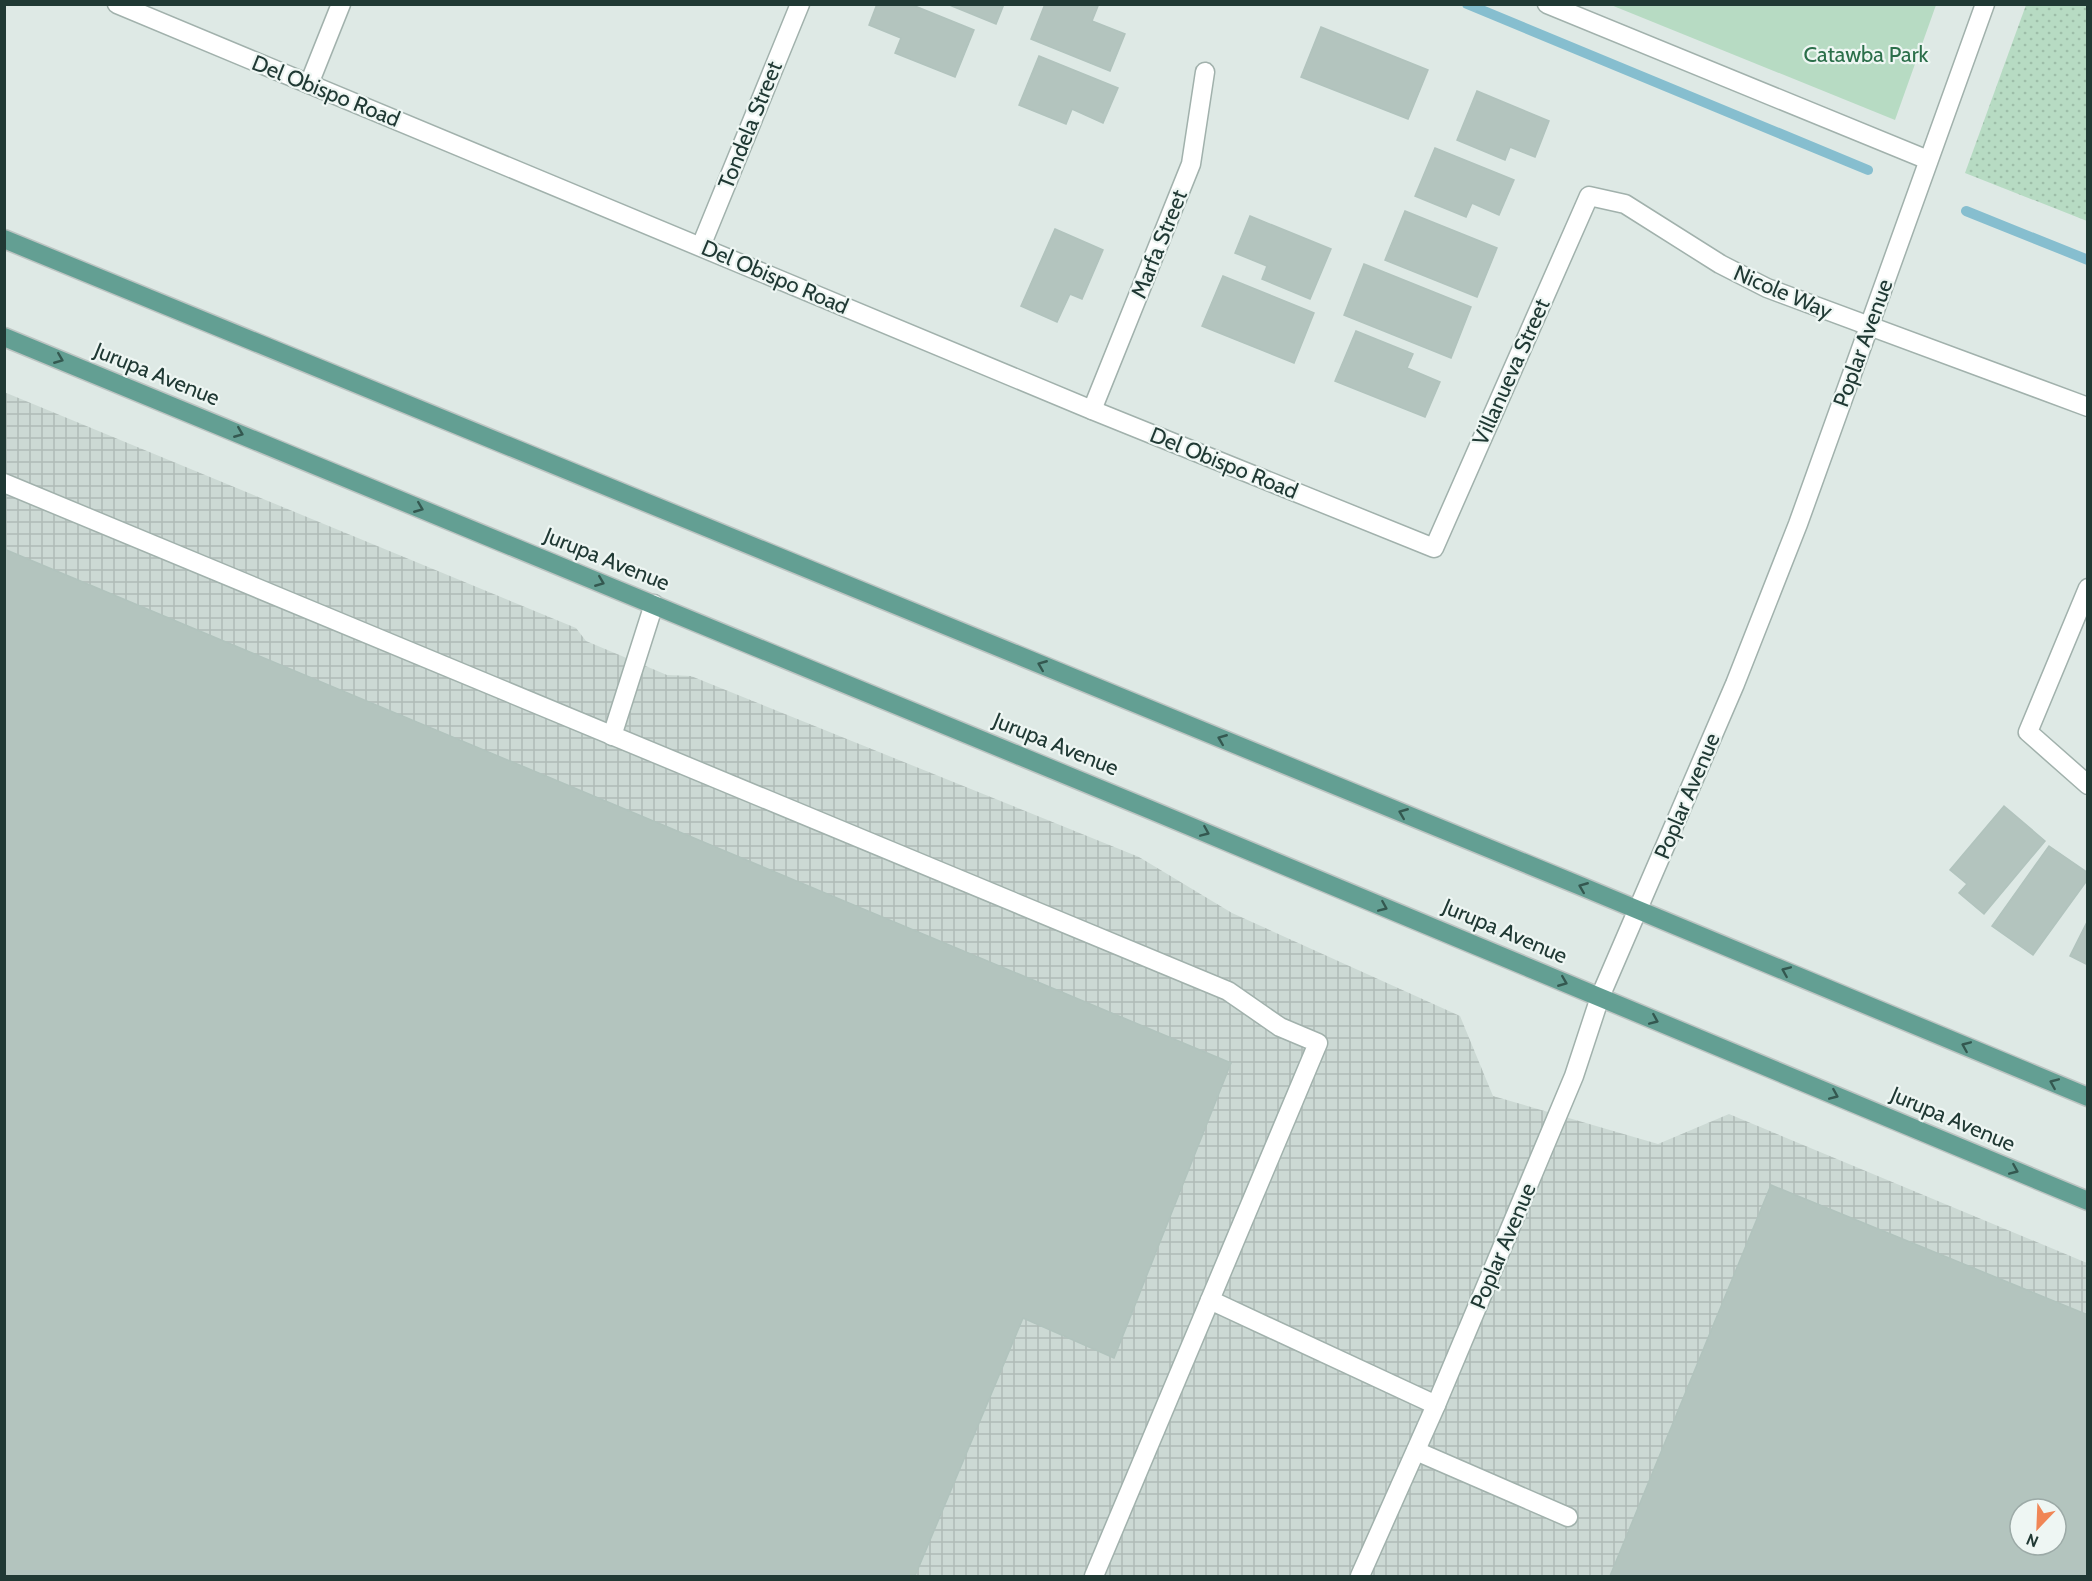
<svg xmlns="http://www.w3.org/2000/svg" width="2092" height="1581" font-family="Cabin,sans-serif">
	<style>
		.industrial { fill: url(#industrial-grid); fill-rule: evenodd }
		.grass { fill: url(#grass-dots) }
		.park { fill: #b7dbc3 }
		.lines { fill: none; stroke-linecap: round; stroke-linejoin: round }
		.stream { stroke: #86becf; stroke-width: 10 }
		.building { fill: #b3c4be; stroke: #b1c3bd; stroke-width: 1.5; fill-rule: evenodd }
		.minor-casing { stroke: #a1b1ac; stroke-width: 21 }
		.major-casing { stroke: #bcc4c2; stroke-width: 21 }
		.minor { stroke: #fff; stroke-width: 18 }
		.major { stroke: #639f93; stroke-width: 18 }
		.oneway { stroke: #345850 }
		.labels { text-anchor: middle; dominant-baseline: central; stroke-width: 4.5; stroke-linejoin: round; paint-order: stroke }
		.park-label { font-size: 22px; fill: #2b6f4a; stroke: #eef6f3 }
		.street-label { font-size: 22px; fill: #203934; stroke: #eef6f3 }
	</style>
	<defs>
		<pattern id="industrial-grid" width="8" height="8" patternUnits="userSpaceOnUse" patternTransform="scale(1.5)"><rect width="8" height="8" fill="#ccd9d4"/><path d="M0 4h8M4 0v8" fill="none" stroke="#afbbb7"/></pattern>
		<pattern id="grass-dots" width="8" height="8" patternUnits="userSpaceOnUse" patternTransform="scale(1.5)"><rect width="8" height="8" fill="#b7dbc3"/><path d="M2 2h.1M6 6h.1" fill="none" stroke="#9dbda8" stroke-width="1.8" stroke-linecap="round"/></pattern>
	</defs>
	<rect width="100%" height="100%" fill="#dee9e5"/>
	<path class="industrial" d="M4,392L576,628L586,641L667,675L691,676L1139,857L1232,913L1460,1016L1493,1096L1658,1144L1729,1114L2087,1263V1576H5ZM2020,1509H2056V1545H2020Z"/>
	<path class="grass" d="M2026,5H2087V221L1965,173Z"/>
	<path class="park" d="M1611,5H1936L1895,120Z"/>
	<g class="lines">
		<g class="stream">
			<path d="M1467,4L1868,170"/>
			<path d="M1966,211L2088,260"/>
		</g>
	</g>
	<g class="building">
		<path d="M877,4H910L974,30L955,77L895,53L901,38L869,25Z"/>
		<path d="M947,4H1004L996,24Z"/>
		<path d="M1045,4L1098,6L1092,21L1125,34L1110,71L1031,39Z"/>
		<path d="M1321,27L1428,70L1408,119L1301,77Z"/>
		<path d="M1039,56L1118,88L1103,123L1072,109L1066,124L1019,105Z"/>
		<path d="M1477,91L1549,121L1535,157L1510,147L1505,160L1457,140Z"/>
		<path d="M1435,148L1514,180L1499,215L1472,203L1466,217L1415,196Z"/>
		<path d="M1405,211L1497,248L1477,297L1385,260Z"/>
		<path d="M1250,216L1331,249L1310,299L1262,279L1267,266L1235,253Z"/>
		<path d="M1055,229L1103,250L1082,299L1070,294L1057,322L1021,306Z"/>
		<path d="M1364,264L1471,307L1451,358L1344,315Z"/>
		<path d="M1223,276L1314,313L1294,363L1202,326Z"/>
		<path d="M1356,331L1413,354L1407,368L1440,382L1425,417L1335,381Z"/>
		<path d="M4,549L1231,1063L1114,1358L1023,1318L915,1576H4Z"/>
		<path d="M2004,806L2045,841L1984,914L1959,893L1967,884L1950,870Z"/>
		<path d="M2049,846L2088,873V879L2033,955L1992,926Z"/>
		<path d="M2088,920V965L2070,956Z"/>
		<path d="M1771,1185L2088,1315V1576H1610ZM2020,1509H2056V1545H2020Z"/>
	</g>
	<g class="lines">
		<g class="minor-casing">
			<g id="minor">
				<path d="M117,4L1092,410L1434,548L1589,196L1625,204L1720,264L1767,288L2088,407"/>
				<path d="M1547,4L1928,160"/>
				<path d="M309,84L341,4"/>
				<path d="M701,246L800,4"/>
				<path d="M1092,410L1191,164L1205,72"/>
				<path d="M4,483L1228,991L1280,1027L1318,1043L1210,1300L1436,1405"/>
				<path d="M2088,588L2028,732L2088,785"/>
				<path d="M612,736L654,604"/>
				<path d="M1416,1451L1568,1517"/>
				<path d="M1094,1576L1210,1300"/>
				<path d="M1360,1576L1436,1405L1574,1076L1600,997L1735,684L1798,524L1985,4"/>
			</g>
		</g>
		<g class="major-casing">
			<g id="major">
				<path d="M4,239L1583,887L2088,1097"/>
				<path d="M4,337L1151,810L2088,1201"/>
			</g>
		</g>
		<use href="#minor" class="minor"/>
		<use href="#major" class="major"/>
	</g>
	<defs><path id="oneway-chevron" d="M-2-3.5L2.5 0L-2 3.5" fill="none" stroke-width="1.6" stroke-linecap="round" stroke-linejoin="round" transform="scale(1.5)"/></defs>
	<g class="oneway">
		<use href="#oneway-chevron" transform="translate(59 359) rotate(22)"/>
		<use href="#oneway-chevron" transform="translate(239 433) rotate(22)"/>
		<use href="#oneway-chevron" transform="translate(419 508) rotate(22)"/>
		<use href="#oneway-chevron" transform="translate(600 582) rotate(22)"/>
		<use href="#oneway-chevron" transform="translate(1042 665) rotate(-158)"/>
		<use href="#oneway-chevron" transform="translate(1222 739) rotate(-158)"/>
		<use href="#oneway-chevron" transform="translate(1403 813) rotate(-158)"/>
		<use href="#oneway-chevron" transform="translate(1205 832) rotate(23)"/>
		<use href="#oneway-chevron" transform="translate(1583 887) rotate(-158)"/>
		<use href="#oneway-chevron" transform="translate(1383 907) rotate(23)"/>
		<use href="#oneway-chevron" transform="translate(1786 971) rotate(-157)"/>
		<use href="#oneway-chevron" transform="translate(1563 982) rotate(22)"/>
		<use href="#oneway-chevron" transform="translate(1654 1020) rotate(23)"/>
		<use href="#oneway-chevron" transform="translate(1966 1046) rotate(-157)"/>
		<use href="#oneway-chevron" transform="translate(2054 1083) rotate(-157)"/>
		<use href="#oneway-chevron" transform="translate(1834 1095) rotate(23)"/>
		<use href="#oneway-chevron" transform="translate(2014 1170) rotate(23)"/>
	</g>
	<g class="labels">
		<g class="park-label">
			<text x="1866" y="54">Catawba Park</text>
		</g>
		<g class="street-label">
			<text transform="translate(326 91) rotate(22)">Del Obispo Road</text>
			<text transform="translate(750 125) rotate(-68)">Tondela Street</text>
			<text transform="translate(1159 244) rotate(-68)">Marfa Street</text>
			<text transform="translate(775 277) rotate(23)">Del Obispo Road</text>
			<text transform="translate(1783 292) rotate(23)">Nicole Way</text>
			<text transform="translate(1863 343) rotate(-70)">Poplar Avenue</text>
			<text transform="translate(1511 372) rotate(-66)">Villanueva Street</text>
			<text transform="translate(157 374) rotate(22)">Jurupa Avenue</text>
			<text transform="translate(1224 463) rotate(22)">Del Obispo Road</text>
			<text transform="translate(607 559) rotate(22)">Jurupa Avenue</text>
			<text transform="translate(1056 744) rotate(22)">Jurupa Avenue</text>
			<text transform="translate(1687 796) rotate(-67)">Poplar Avenue</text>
			<text transform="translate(1505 931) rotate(23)">Jurupa Avenue</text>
			<text transform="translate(1953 1119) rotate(23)">Jurupa Avenue</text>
			<text transform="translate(1503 1246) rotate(-67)">Poplar Avenue</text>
		</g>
	</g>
	<rect width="2092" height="1581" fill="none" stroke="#203934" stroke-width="12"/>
	<g transform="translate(2038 1527) rotate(203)"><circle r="28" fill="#eef6f3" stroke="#9caaa7" stroke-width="1.5"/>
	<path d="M0-4.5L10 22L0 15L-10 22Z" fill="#f08656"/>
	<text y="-9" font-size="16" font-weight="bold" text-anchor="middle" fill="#203934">N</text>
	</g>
</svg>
